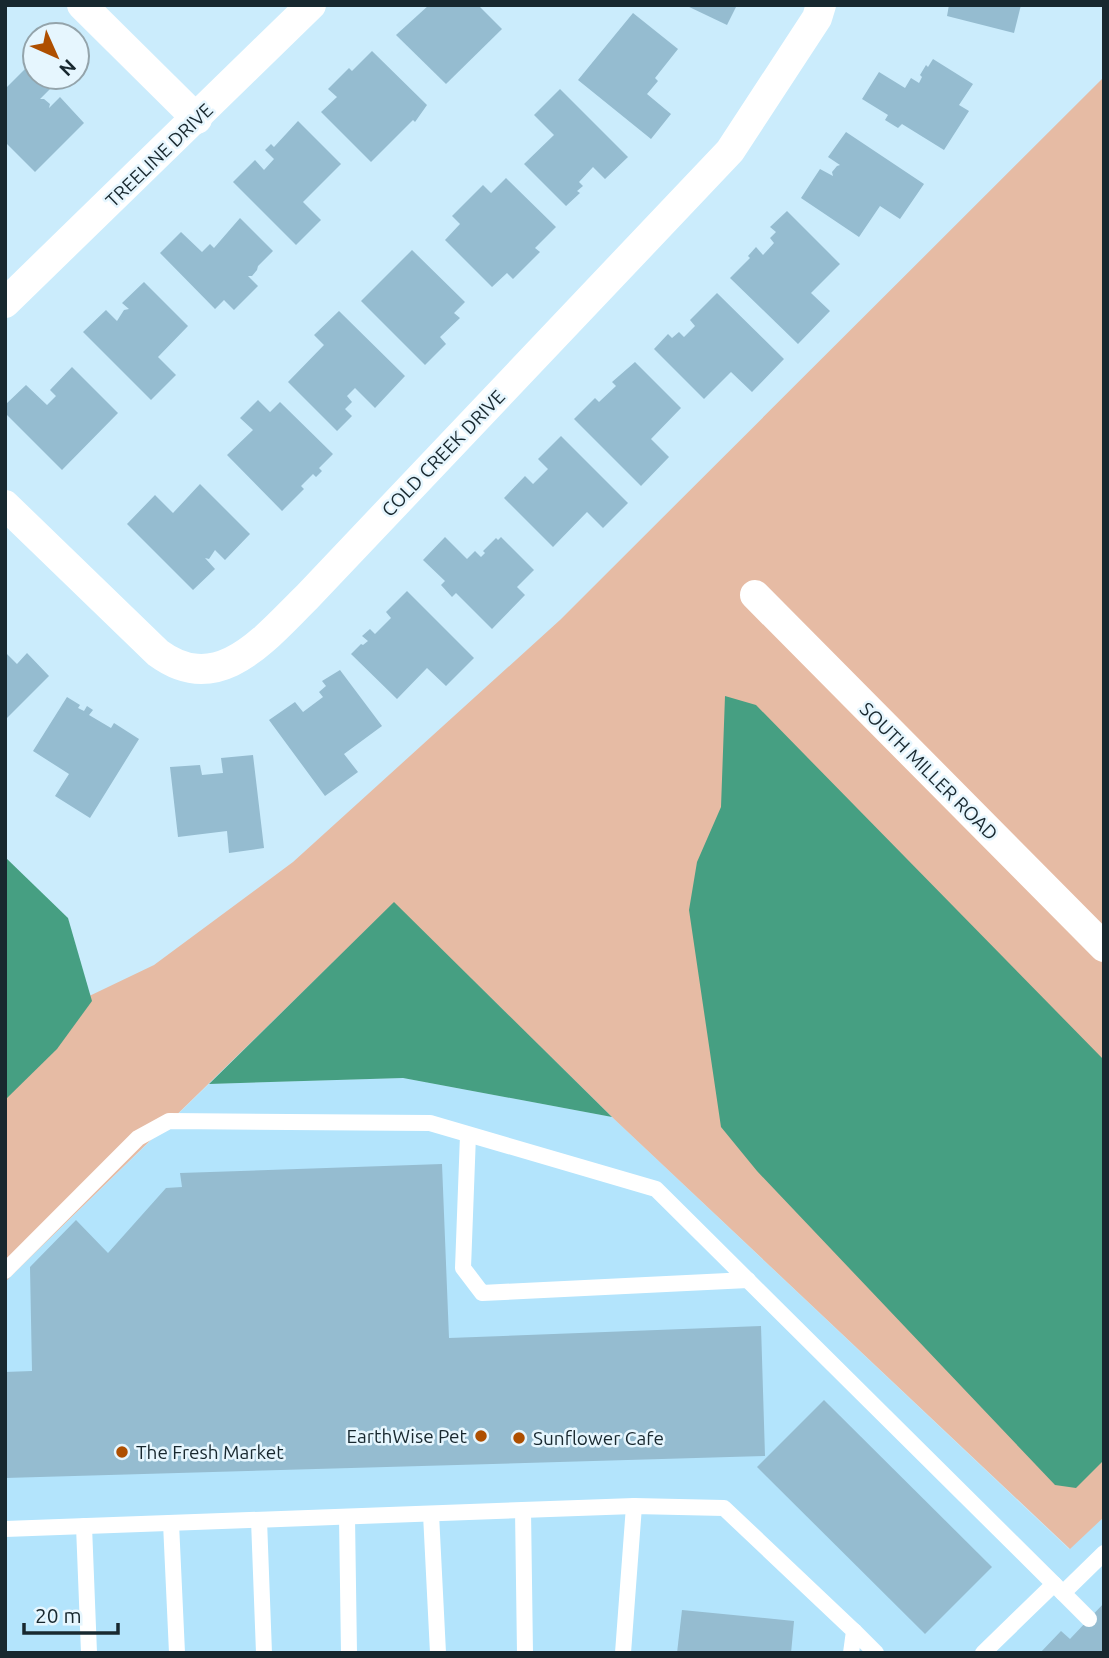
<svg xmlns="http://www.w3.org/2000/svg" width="1109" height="1658" font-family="Ubuntu,sans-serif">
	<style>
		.built { fill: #b3e4fc }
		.green { fill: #e6bba4 }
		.water { fill: #469f82 }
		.building { fill: #95bcd0 }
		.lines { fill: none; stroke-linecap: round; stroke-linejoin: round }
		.service { stroke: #fff; stroke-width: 16 }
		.minor { stroke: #fff; stroke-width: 30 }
		.poi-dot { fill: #ae4f00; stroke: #e6f6fe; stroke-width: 2.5 }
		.labels { text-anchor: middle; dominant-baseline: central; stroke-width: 5; stroke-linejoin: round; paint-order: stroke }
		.street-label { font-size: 19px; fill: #18282f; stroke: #e6f6fe }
		.poi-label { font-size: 19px; fill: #18282f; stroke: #e6f6fe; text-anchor: start }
	</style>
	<rect width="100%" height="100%" fill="#cbecfc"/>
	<path class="built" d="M403,1078L612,1117L1069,1549L1104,1517V1653H5V1282L209,1084Z"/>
	<path class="green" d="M1104,77V1517L1070,1549L612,1117L394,903L5,1282V1074L83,999L154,965L293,862L560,620Z"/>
	<g class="water">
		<path d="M725,696L756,705L1104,1060V1460L1076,1488L1055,1485L757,1171L721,1127L689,910L697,862L721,807Z"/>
		<path d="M5,857L68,918L92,1001L57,1049L5,1100Z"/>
		<path d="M394,902L612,1117L403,1078L209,1084Z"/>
	</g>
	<g class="building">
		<path d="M429,5H478L502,29L446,84L396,35Z"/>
		<path d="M685,5H737L727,25Z"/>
		<path d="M949,5H1021L1014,33L947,16Z"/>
		<path d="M633,13L678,49L655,78L658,81L647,94L671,114L651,139L578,80Z"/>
		<path d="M372,51L427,105L415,122L413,120L371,162L321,112L337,97L328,89L349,68L352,71Z"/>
		<path d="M933,59L973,84L959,105L969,111L944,150L902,124L898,128L885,120L888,115L862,99L879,72L905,88L911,78L919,83L922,77L920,75L926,65L928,67Z"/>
		<path d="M28,66L35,74V77H38L50,89L40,99H44L50,104L49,108L60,97L84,123L35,172L7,144L5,146V89Z"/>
		<path d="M560,89L628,157L605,179L593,167L579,182L583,186L577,191L580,193L566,206L524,164L554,135L534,115Z"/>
		<path d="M298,121L341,164L303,202L321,220L296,245L233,182L255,160L264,170L274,159L265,150L271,144L274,147Z"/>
		<path d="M846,132L924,184L900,219L880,206L859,237L801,198L820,169L833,176L832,172L837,166L840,165L828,157Z"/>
		<path d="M506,178L556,227L535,248L540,252L513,279L507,273L492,287L445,240L460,224L452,216L483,185L491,193Z"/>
		<path d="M787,211L840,264L811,293L830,311L798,344L730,278L750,258L748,256L756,247L763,255L774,243L770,238L776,232L770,227Z"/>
		<path d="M240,218L273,251L258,266L257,270L252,276H248L258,286L234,310L224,300L215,309L160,253L181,232L202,252L210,244L214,248Z"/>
		<path d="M412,250L465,302L454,313L460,318L440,337L446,344L425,365L361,301Z"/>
		<path d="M144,282L188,326L158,357L176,375L151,400L83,332L106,310L117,321L124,310L129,309L122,303Z"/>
		<path d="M717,293L784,359L752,392L731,372L704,399L654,349L668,334L672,338L679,332L684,337L695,326L690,320Z"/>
		<path d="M339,311L405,376L375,408L355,388L347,396L352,402L345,409L352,416L337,431L288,382L324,345L314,335Z"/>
		<path d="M635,362L681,408L651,439L669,457L641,486L574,419L595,398L599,402L616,386L612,382Z"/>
		<path d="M72,367L118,413L62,470L5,413V405L26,385L47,405L56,396L50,390Z"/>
		<path d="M258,400L270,412L280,402L333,454L319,468L322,471L316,477L313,474L301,486L304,489L282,511L227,455L253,430L240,418Z"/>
		<path d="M561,436L628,503L603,528L587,512L553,547L504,498L525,476L533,484L548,469L538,459Z"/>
		<path d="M200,484L250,534L225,560L215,550L209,559L205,558L215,569L193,590L127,524L155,495L173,513Z"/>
		<path d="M445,537L467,559L475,551L481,557L485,553L483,551L496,538L498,540L501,537L534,570L517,587L525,595L492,629L456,593L452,597L441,585L445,581L423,560Z"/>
		<path d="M407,591L474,658L446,686L427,668L397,699L351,654L361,644L363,645L368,641L362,636L370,629L375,634L391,618L386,612Z"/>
		<path d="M5,652L17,664L27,653L49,676L5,720Z"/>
		<path d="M340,670L382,726L344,754L358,772L325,796L269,720L295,702L303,712L323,697L319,692L326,686L322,681Z"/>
		<path d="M67,697L80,705L78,708L84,711L87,706L93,710L89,715L111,728L114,723L139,739L90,818L55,796L69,774L33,751Z"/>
		<path d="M253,755L264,848L229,853L227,831L178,837L170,767L200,765L202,775L223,773L221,758Z"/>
		<path d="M442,1164L449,1338L761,1326L765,1456L5,1478V1372L32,1371L30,1267L76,1220L108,1253L166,1188L182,1187L180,1173Z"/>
		<path d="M824,1400L992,1567L925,1634L757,1467Z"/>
		<path d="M1104,1603V1653H1040L1061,1631L1070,1639Z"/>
		<path d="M682,1610L794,1621L791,1653H677Z"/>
	</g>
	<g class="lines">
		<g class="service">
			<path d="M468,1135L463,1268L482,1293L748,1280"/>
			<path d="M5,1271L138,1138L169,1121L430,1123L656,1189L1054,1584"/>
			<path d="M523,1510L525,1653"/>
			<path d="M431,1514L438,1653"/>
			<path d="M347,1517L349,1653"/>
			<path d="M259,1520L264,1653"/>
			<path d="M171,1523L177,1653"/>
			<path d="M84,1526L89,1653"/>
			<path d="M5,1529L634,1506L724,1508L854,1631L851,1653"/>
			<path d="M1063,1593L1089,1619"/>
			<path d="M854,1631L876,1653"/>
			<path d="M623,1653L634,1506"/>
			<path d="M983,1653L1054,1584L1063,1593L1104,1553"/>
		</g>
		<g class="minor">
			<path d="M82,5L197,119"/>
			<path d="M5,303L311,5"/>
			<path d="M5,505L158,653C219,698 265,638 307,597L730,151L817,18L821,5"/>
			<path d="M755,595L1104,947"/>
		</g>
	</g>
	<g class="poi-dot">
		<circle cx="481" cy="1436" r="7"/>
		<circle cx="519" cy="1438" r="7"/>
		<circle cx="122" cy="1452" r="7"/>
	</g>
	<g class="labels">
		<g class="street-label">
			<text transform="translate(159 155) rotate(-44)">TREELINE DRIVE</text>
			<text transform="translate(443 453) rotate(-46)">COLD CREEK DRIVE</text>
			<text transform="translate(929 771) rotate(45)">SOUTH MILLER ROAD</text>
		</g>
		<g class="poi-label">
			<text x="467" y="1436" text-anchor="end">EarthWise Pet</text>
			<text x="533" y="1438">Sunflower Cafe</text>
			<text x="136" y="1452">The Fresh Market</text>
		</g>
	</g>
	<rect width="1109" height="1658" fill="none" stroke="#18282f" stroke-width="14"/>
	<g transform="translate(56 56) rotate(135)"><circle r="33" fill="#e6f6fe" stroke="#94a4ab" stroke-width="2"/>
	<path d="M0-5L12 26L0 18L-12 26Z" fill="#ae4f00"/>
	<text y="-10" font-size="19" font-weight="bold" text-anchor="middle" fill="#18282f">N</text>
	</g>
	<path d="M24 1623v10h94v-10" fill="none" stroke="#18282f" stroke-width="3.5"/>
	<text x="35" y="1623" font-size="21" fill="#18282f" stroke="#e6f6fe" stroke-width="5" paint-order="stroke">20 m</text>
</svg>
